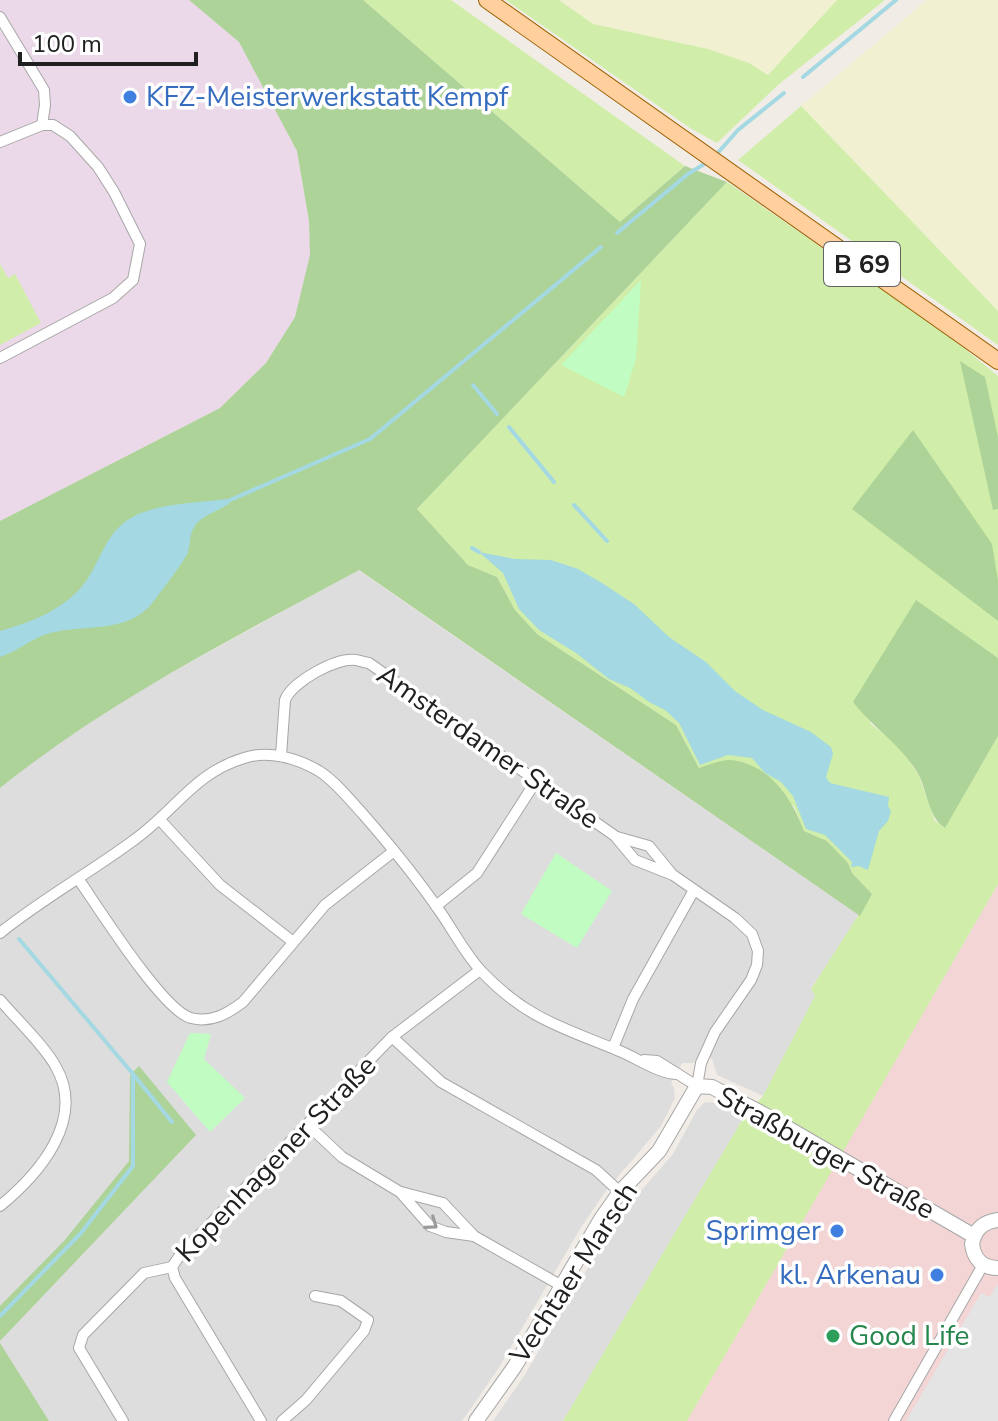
<svg xmlns="http://www.w3.org/2000/svg" width="998" height="1421" font-family="'Nunito Sans',sans-serif">
	<style>
		.residential { fill: #dedddd }
		.commercial { fill: #f3d5d5 }
		.industrial { fill: #ebd8e8 }
		.farmland { fill: #f1f1d1 }
		.grass { fill: #d0eea9 }
		.forest { fill: #add398 }
		.park { fill: #c1fdc2 }
		.parking { fill: #e4e4e4 }
		.water { fill: #a4d8e2 }
		.lines { fill: none; stroke-linecap: round; stroke-linejoin: round }
		.stream { stroke: #a4d8e2; stroke-width: 4 }
		.minor-casing { stroke: #a7a7a7; stroke-width: 12 }
		.tertiary-casing { stroke: #a7a7a7; stroke-width: 16 }
		.primary-casing { stroke: #9c5f00; stroke-width: 18 }
		.minor { stroke: #fff; stroke-width: 10 }
		.tertiary { stroke: #fff; stroke-width: 14 }
		.primary { stroke: #ffcf9d; stroke-width: 16 }
		.oneway { stroke: #9b9b9b }
		.shop-dot { fill: #3f7fe0; stroke: #fff; stroke-width: 3 }
		.leisure-dot { fill: #2e9e5b; stroke: #fff; stroke-width: 3 }
		.labels { text-anchor: middle; dominant-baseline: central; stroke-width: 7; stroke-linejoin: round; paint-order: stroke }
		.shield { fill: #fff; stroke: #636363; stroke-width: 2 }
		.shield-label { font-size: 26px; font-weight: bold; fill: #202020 }
		.shop-label { font-size: 28px; fill: #366cbe; stroke: #fff; text-anchor: end }
		.street-label { font-size: 28px; fill: #202020; stroke: #fff }
		.leisure-label { font-size: 28px; fill: #27864d; stroke: #fff; text-anchor: start }
	</style>
	<rect width="100%" height="100%" fill="#f1ede6"/>
	<g class="residential">
		<path d="M358,570L860,916L811,988L816,996L763,1096L717,1075L712,1059L701,1054L693,1063H682L671,1083L674,1088L675,1098L661,1126L605,1192L580,1229L498,1369L462,1421H0V788L44,753L129,696Z"/>
		<path d="M705,1102L715,1103L744,1117L563,1421H493L524,1376L618,1217L673,1154L697,1110Z"/>
	</g>
	<path class="commercial" d="M998,884V1421H687L846,1146Z"/>
	<path class="industrial" d="M0,0H189L239,41L297,151L309,221L311,255L295,317L266,363L220,408L0,521Z"/>
	<g class="farmland">
		<path d="M559,0H837L768,75L749,63L708,49L593,24Z"/>
		<path d="M927,0H998V311L801,106Z"/>
	</g>
	<g class="grass">
		<path d="M363,0H451L685,166L620,222Z"/>
		<path d="M506,0H559L593,24L708,49L749,63L768,75L837,0H885L779,84L717,143L690,128Z"/>
		<path d="M801,106L998,311V345L738,160Z"/>
		<path d="M727,182L948,335L998,376V658L916,601L870,723L902,749L919,776L935,821L945,827L998,736V884L687,1421H563L744,1117L763,1096L815,996L811,989L872,894L852,873L848,863L827,841L804,831L794,806L699,768L676,725L537,634L515,610L497,577L468,565L417,509Z"/>
		<path d="M0,264L8,278L15,274L41,323L0,345Z"/>
	</g>
	<g class="forest">
		<path d="M189,0H363L620,222L685,166L727,182L417,509L468,565L497,577L515,610L537,634L676,725L699,768C708,765 720,760 730,760C769,763 792,799 804,831L827,841L848,863L852,873L872,894L860,916L359,570C234,638 111,699 0,788V521L220,408L266,363L295,317L310,255L309,221L297,151L239,42Z"/>
		<path d="M960,361L985,377L998,437V509L993,510Z"/>
		<path d="M913,430L992,544L998,581V621L852,509Z"/>
		<path d="M916,600L998,658V736L945,828C927,816 928,790 917,772C900,744 873,728 853,702Z"/>
		<path d="M139,1066L196,1135L0,1341V1306L64,1241L129,1161L130,1075Z"/>
		<path d="M0,1343L49,1421H0Z"/>
	</g>
	<g class="park">
		<path d="M641,280L636,359L624,397L561,365Z"/>
		<path d="M556,853L612,891L577,948L521,914Z"/>
		<path d="M190,1033L211,1034L204,1059L245,1098L210,1132L167,1082Z"/>
	</g>
	<path class="parking" d="M998,1284V1421H906L981,1293L989,1297Z"/>
	<g class="water">
		<path d="M226,499L229,504C219,510 205,515 197,523C189,532 191,541 188,552C186,559 155,600 149,607C121,635 78,623 44,635C28,641 16,652 0,657V631C32,622 69,608 88,578C99,561 105,540 120,526C146,502 193,504 226,499Z"/>
		<path d="M479,552L515,559L551,560L578,569L602,583L634,604L669,637L706,662L735,691L763,710L811,732L831,747L833,754L826,777L830,783L889,797L888,806L891,811L888,821L879,831L868,870L859,866L851,867L852,862L825,835L806,829L793,796L781,782L765,773L752,758L728,755L700,765L679,723L665,710L649,702L630,688L609,679L576,653L539,630L519,609L503,573Z"/>
	</g>
	<g class="lines">
		<g class="stream">
			<path d="M803,77L896,0"/>
			<path d="M716,155L738,130L784,93"/>
			<path d="M617,233L688,174L709,161"/>
			<path d="M473,385L497,414"/>
			<path d="M509,427L554,482"/>
			<path d="M228,501L370,439L601,247"/>
			<path d="M574,505L607,541"/>
			<path d="M472,548L479,552"/>
			<path d="M133,1074L172,1122"/>
			<path d="M0,1316L81,1233L133,1166V1074L19,939"/>
		</g>
		<g class="minor-casing">
			<g id="minor">
				<path d="M0,17L44,90L45,105L42,125"/>
				<path d="M0,142L42,125H53L70,136L98,167L114,192L140,244L133,280L113,298L0,358"/>
				<path d="M281,755L285,700C292,682 336,657 356,660C357,660 367,663 369,663L615,836L635,860L673,875L735,918L752,934L758,951L757,965L751,980L715,1032L701,1063L697,1086L657,1061L644,1060"/>
				<path d="M160,820L220,885L292,941"/>
				<path d="M617,837L649,846L671,873"/>
				<path d="M79,880C98,907 163,1011 191,1018C212,1023 227,1014 243,1002L325,905L394,851"/>
				<path d="M436,906L477,873L536,781"/>
				<path d="M0,933C42,899 91,872 134,840C175,811 194,773 244,758C268,750 297,758 319,771C336,782 349,799 362,813C390,845 417,878 441,913C454,932 466,955 482,972C526,1018 561,1027 617,1050C636,1057 658,1074 678,1074"/>
				<path d="M0,1000C17,1020 44,1045 56,1067C86,1120 39,1174 0,1206"/>
				<path d="M392,1037L441,1082L596,1170L620,1192"/>
				<path d="M613,1048L633,999L694,890"/>
				<path d="M308,1125L342,1157L400,1192L430,1226L446,1232L474,1236"/>
				<path d="M401,1192L443,1203L474,1236L562,1286"/>
				<path d="M123,1421L79,1348L83,1335L144,1273L172,1267"/>
				<path d="M261,1421L175,1278L172,1267L180,1255L392,1037L480,970"/>
				<path d="M282,1421L306,1400L364,1331L368,1320L341,1301L315,1296"/>
				<path d="M894,1421L983,1265"/>
			</g>
		</g>
		<g class="tertiary-casing">
			<g id="tertiary">
				<path d="M998,1220C983,1222 975,1229 972,1244C974,1259 982,1268 998,1268"/>
				<path d="M476,1421L515,1366L601,1219L620,1192L659,1151L697,1086L712,1087L767,1116L974,1236"/>
			</g>
		</g>
		<g class="primary-casing">
			<path id="primary" d="M487,0L998,361"/>
		</g>
		<use href="#minor" class="minor"/>
		<use href="#tertiary" class="tertiary"/>
		<use href="#primary" class="primary"/>
	</g>
	<defs><path id="oneway-chevron" d="M-2-3.5L2.5 0L-2 3.5" fill="none" stroke-width="1.6" stroke-linecap="round" stroke-linejoin="round" transform="scale(2)"/></defs>
	<use class="oneway" href="#oneway-chevron" transform="translate(432 1224) rotate(35)"/>
	<g class="shop-dot">
		<circle cx="130" cy="97" r="8"/>
		<circle cx="837" cy="1231" r="8"/>
		<circle cx="937" cy="1275" r="8"/>
	</g>
	<circle class="leisure-dot" cx="833" cy="1336" r="8"/>
	<g class="labels">
		<rect class="shield" x="824" y="242" width="76" height="44" rx="6"/>
		<g class="shield-label">
			<text x="862" y="264">B 69</text>
		</g>
		<g class="shop-label">
			<text x="146" y="97" text-anchor="start">KFZ-Meisterwerkstatt Kempf</text>
			<text x="821" y="1231">Sprimger</text>
			<text x="921" y="1275">kl. Arkenau</text>
		</g>
		<g class="street-label">
			<text transform="translate(488 747) rotate(35)">Amsterdamer Straße</text>
			<text transform="translate(826 1153) rotate(29)">Straßburger Straße</text>
			<text transform="translate(276 1159) rotate(-46)">Kopenhagener Straße</text>
			<text transform="translate(574 1273) rotate(-57)">Vechtaer Marsch</text>
		</g>
		<g class="leisure-label">
			<text x="849" y="1336">Good Life</text>
		</g>
	</g>
	<path d="M20 52v12h176v-12" fill="none" stroke="#202020" stroke-width="4"/>
	<text x="32" y="52" font-size="24" fill="#202020" stroke="#ffffff" stroke-width="6" paint-order="stroke">100 m</text>
</svg>
